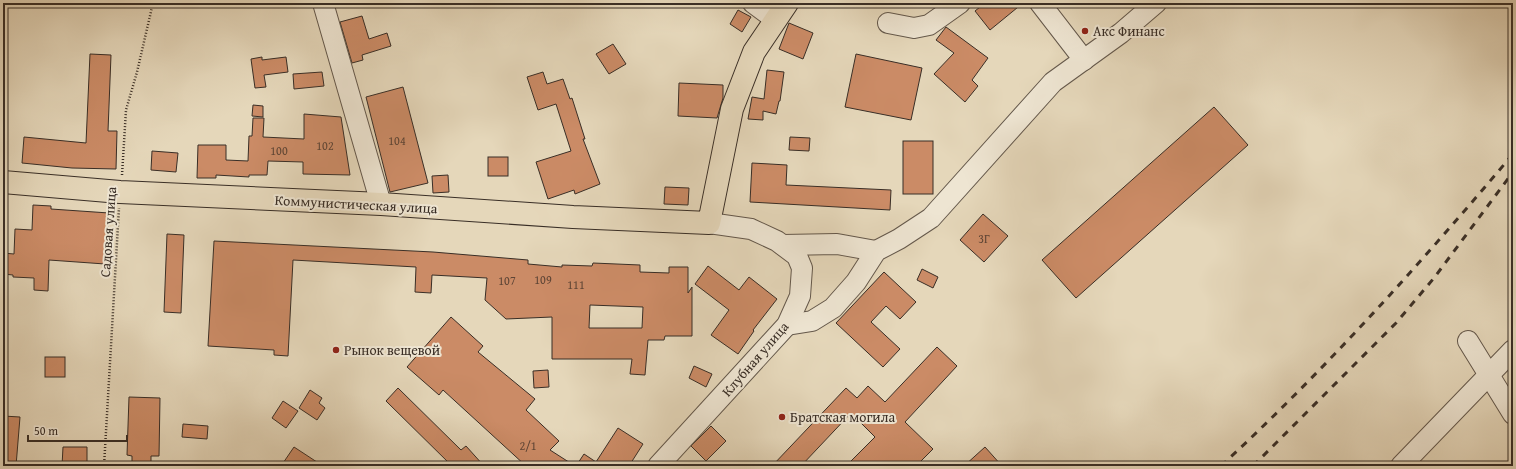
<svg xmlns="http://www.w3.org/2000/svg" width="1516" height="469" font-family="'Gentium Book Plus',serif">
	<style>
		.building { fill: #cb8b66; stroke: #392e26; fill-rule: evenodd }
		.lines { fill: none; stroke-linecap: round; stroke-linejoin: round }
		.minor-casing { stroke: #64584b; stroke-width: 22 }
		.major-casing { stroke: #392e26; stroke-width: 24 }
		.path { stroke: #392e26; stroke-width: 2.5; stroke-dasharray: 1 2; stroke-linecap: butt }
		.minor { stroke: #eee5d2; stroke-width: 20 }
		.major { stroke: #e5d7ba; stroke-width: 22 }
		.rail { stroke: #392e26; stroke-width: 3; stroke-dasharray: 7 7; stroke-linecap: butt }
		.poi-dot { fill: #8f2418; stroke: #eee5d2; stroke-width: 1.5 }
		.labels { text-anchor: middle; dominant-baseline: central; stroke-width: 4; stroke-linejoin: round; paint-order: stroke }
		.number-label { font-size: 12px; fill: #5e4536 }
		.poi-label { font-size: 14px; fill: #392e26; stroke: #eee5d2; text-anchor: start }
		.street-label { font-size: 14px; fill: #392e26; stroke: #eee5d2 }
	</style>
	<rect width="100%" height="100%" fill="#e5d7ba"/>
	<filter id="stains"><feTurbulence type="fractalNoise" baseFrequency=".005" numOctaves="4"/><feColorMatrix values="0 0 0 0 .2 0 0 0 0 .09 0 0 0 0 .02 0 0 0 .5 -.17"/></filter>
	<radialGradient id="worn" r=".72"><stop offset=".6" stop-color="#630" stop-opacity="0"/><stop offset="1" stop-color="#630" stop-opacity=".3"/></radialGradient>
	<g class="building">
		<path d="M985,3H1023L990,30L975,11Z"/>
		<path d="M738,10L751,17L742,32L730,24Z"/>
		<path d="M362,16L369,39L387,33L391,46L362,55L363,60L352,63L340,22Z"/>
		<path d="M789,23L813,33L803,59L779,49Z"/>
		<path d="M946,27L988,58L972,80L978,86L965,102L934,74L954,53L936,40Z"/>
		<path d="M613,44L626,64L609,74L596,54Z"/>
		<path d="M90,54L111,55L108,131H117L116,169L72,168L22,163L24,137L86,143Z"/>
		<path d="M856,54L922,68L911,120L845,107Z"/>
		<path d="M262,57V60L286,57L288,72L264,75L266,87L255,88L251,59Z"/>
		<path d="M767,70L784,72L780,101H779L776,114L763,111V120L748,119L752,97L764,99Z"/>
		<path d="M322,72L324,86L294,89L293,74Z"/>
		<path d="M543,72L547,84L563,79L570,99L572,98L585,139H583L600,184L575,194L574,190L548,199L536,162L571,151L556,104L538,110L527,77Z"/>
		<path d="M679,83L723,85V98L717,118L678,116Z"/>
		<path d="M403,87L428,183L390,192L366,97Z"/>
		<path d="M253,105L263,106V117L252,116Z"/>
		<path d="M1214,107L1248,145L1076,298L1042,260Z"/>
		<path d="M304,114L341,117L350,175L303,174V162L268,161L267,175H249V177L216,175V178H197L198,145H226V160L248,161L249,136H252L253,118H264L263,137L304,139Z"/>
		<path d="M790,137L810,138L809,151L789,150Z"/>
		<rect x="903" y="141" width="30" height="53"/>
		<path d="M152,151L178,153L176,172L151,170Z"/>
		<rect x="488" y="157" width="20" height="19"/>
		<path d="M752,163L787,165L786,185L891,190L890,210L750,202Z"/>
		<path d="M448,175L449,192L433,193L432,176Z"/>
		<path d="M665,187L689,188L688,205L664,204Z"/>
		<path d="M33,205L51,206V209L109,213L105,264L49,260L48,291L34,290V278L13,277V275L3,274V253L14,254L15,229L32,230Z"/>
		<path d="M983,214L1008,236L984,262L960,240Z"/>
		<path d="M167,234L184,235L181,313L164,312Z"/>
		<path d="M214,241L433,252L528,260V264L562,267V265L592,266L593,263L640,265V272L669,273V267H688V293L692,287V336H665L664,340H648L645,375L630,374L632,359H552V317L506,319L485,300L487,278L432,275L431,293L415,292L416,267L293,260L288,356L274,355V350L208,346ZM590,305L643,307L642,328H589Z"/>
		<path d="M708,266L739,290L749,277L777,299L753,330L754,331L738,354L711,335L729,310L695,284Z"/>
		<path d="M922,269L938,277L933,288L917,280Z"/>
		<path d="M884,272L916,302L900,319L886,306L871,322L900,349L883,367L836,323Z"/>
		<path d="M451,317L483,346L478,352L535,399L526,410L559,441L550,450L575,466H526L443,390L439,395L407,367Z"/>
		<path d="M937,347L957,366L905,422L933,449L916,466H846L875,437L851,413L801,466H772L846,388L857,398L868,386L885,402Z"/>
		<rect x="45" y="357" width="20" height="20"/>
		<path d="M694,366L712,374L706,387L689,378Z"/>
		<path d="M548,370L549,387L534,388L533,371Z"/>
		<path d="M398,388L461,450L466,446L484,466H452L386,401Z"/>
		<path d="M310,390L322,398L319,403L325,408L317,420L299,408Z"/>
		<path d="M129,397L160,398L159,456H151V466H132V456L127,455Z"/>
		<path d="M283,401L298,411L286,428L272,418Z"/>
		<path d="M3,416L20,417L16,466H3Z"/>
		<path d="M183,424L208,426L207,439L182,437Z"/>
		<path d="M711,426L726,441L706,461L691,446Z"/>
		<path d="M618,428L643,444L629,466H576L584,454L596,462Z"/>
		<path d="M63,447H87V466H62Z"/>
		<path d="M294,447L323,466H281Z"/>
		<path d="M985,447L1002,466H964Z"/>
	</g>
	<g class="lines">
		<g class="minor-casing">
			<g id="minor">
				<path d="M323,3L381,204"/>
				<path d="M753,3L776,20"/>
				<path d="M1040,3L1084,60"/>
				<path d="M888,23L914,28L929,25L960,3"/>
				<path d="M783,245L837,244L876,251"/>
				<path d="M787,325L812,321L833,308L856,282L876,251L899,239L931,218L1053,82L1121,33L1156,3"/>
				<path d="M1468,341L1513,414"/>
				<path d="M658,466L787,325L800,296L802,268L797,256L777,241L751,229L709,223"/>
				<path d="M1401,466L1513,350"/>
			</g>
		</g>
		<g class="major-casing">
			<path id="major" d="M3,182L120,192L381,204L573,217L709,223L732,109L754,52L787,3"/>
		</g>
		<g class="path">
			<path d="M122,175L126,110L137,72L153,3"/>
			<path d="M104,466L119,208"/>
		</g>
		<use href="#minor" class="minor"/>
		<use href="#major" class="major"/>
		<g class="rail">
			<path d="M1221,466C1326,369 1421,263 1513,154"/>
			<path d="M1253,466L1396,323L1434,278L1513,172"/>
		</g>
	</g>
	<g class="poi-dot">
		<circle cx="1085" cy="31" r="4"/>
		<circle cx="336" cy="350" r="4"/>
		<circle cx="782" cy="417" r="4"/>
	</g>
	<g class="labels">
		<g class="number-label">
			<text x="397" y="140">104</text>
			<text x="325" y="145">102</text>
			<text x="279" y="150">100</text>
			<text x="984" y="238">3Г</text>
			<text x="543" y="279">109</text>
			<text x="507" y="280">107</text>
			<text x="576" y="284">111</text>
			<text x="528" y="445">2/1</text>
		</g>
		<g class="poi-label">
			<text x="1093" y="31">Акс Финанс</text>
			<text x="344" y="350">Рынок вещевой</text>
			<text x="790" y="417">Братская могила</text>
		</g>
		<g class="street-label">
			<text transform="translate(356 204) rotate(3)">Коммунистическая улица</text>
			<text transform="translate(108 232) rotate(-86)">Садовая улица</text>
			<text transform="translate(755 359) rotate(-49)">Клубная улица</text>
		</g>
	</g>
	<rect width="1516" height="469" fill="none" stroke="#e5d7ba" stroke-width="16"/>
	<rect x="4" y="4" width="1508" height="461" fill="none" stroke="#392e26" stroke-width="2"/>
	<rect x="8" y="8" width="1500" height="453" fill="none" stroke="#392e26"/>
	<path d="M28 435v6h99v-6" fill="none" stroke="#392e26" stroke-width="2"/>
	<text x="34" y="435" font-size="12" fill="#392e26" stroke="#eee5d2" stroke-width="3" paint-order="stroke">50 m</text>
	<rect width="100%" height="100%" filter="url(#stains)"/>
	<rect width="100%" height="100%" fill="url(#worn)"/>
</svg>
